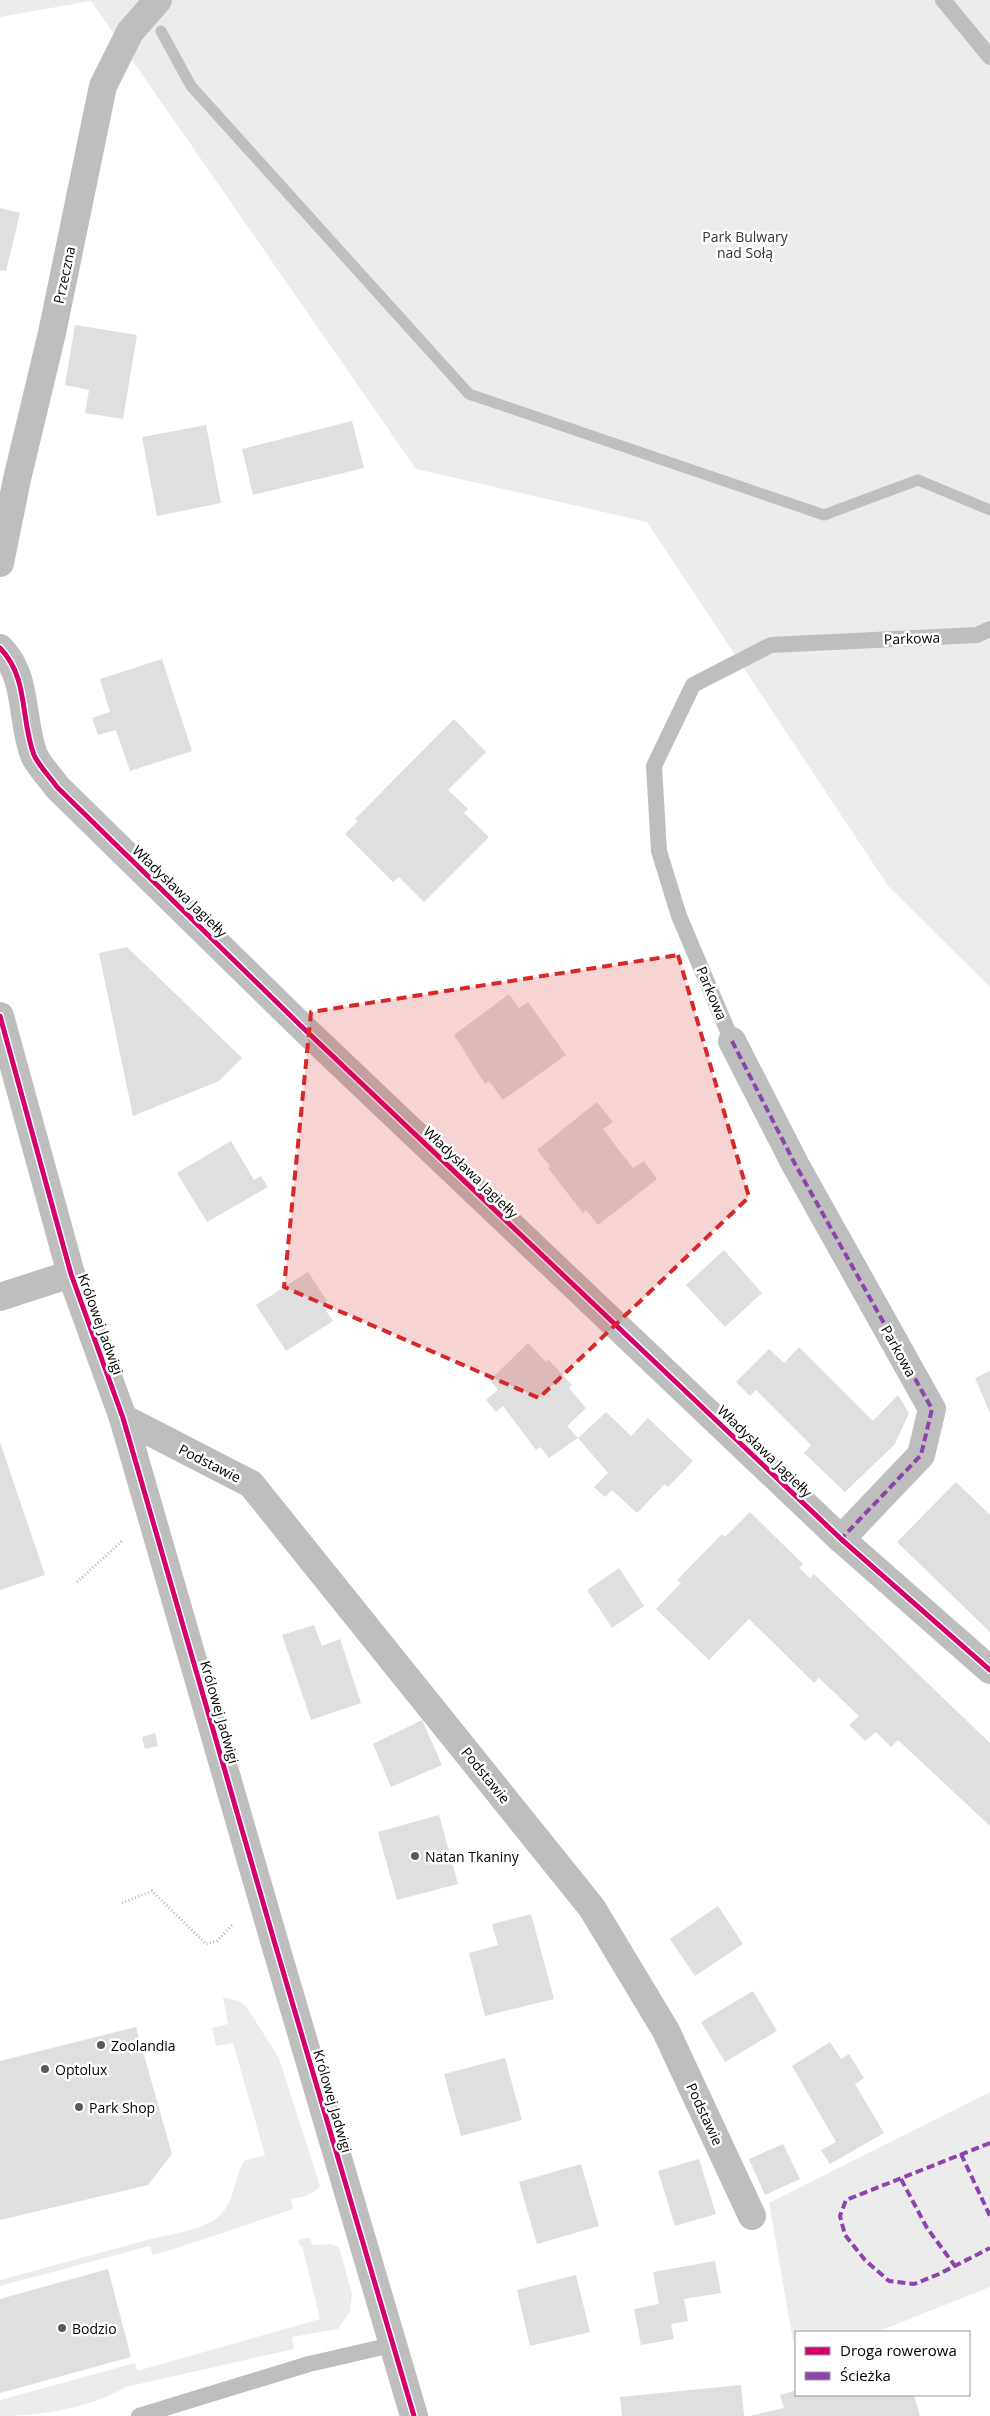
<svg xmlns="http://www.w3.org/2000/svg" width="990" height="2416" font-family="'Open Sans',sans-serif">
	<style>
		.green { fill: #ececec }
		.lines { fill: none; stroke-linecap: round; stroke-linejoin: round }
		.stream { stroke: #bfbfbf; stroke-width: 11 }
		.building { fill: #dfdfdf }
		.path { stroke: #b9b9b9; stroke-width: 3; stroke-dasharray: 1 2.5; stroke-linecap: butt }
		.service { stroke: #bebebe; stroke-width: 16 }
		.minor { stroke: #bebebe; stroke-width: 28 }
		.tertiary { stroke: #bebebe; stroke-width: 28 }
		.quiet { stroke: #8e44ad; stroke-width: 4; stroke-dasharray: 8 4; stroke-linecap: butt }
		.cycleway-casing { stroke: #fff; stroke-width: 8 }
		.cycleway { stroke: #d6006c; stroke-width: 5 }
		.marked { fill: #d62828; fill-opacity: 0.2; stroke: #d62828; stroke-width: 4; stroke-dasharray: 10 6; stroke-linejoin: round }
		.poi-dot { fill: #595959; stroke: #fff; stroke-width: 2 }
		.labels { text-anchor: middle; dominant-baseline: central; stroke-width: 5; stroke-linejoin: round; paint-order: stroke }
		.park-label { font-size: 14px; fill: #333; stroke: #fff }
		.street-label { font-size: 14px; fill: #000; stroke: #fff }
		.poi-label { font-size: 14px; fill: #000; stroke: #fff; text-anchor: start }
	</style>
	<rect width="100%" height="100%" fill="#fff"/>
	<g class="green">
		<path d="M0,0H990V987L888,886L647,522L416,469L91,1L0,17Z"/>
		<path d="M223,1997L239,2001L246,2006L279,2058L320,2186C312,2196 302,2197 291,2199L293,2209C247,2224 201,2241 153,2255L150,2246L0,2286V2280C50,2266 101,2253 151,2239C173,2233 200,2232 219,2216C235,2202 234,2178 244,2161L265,2155L233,2043L216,2046L212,2028L228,2024Z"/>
		<path d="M990,2092V2287L877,2332H796V2358L769,2203Z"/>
		<path d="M310,2237L312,2245L331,2244L339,2247L352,2294L350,2312L338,2329L292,2337L294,2349L126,2387C89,2408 42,2416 0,2416V2400L135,2363L137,2371L320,2319L302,2246L300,2247L298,2240Z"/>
	</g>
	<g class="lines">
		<path class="stream" d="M161,31L191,86L469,394L824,515L918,480L990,510"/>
	</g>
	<g class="building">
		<path d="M0,208L20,213L6,271L0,270Z"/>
		<path d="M75,325L137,335L123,419L85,413L89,390L65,385Z"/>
		<path d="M352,421L364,468L253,495L242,449Z"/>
		<path d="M206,425L221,503L157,516L142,437Z"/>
		<path d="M162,659L192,751L130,771L116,730L98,735L92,718L110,712L100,679Z"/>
		<path d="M454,719L486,752L448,790L468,809L464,813L489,837L424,902L399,877L393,882L345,834L358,821L355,819Z"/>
		<path d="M127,947L242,1058L219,1081L133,1116L99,953Z"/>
		<path d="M509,994L519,1008L528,1002L566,1055L503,1100L489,1081L485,1084L454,1035Z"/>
		<path d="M597,1102L613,1122L603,1129L618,1149L633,1168L644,1161L657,1179L598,1225L586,1210L583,1213L548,1168L550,1166L537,1150Z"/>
		<path d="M231,1141L254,1180L261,1176L268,1187L207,1222L177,1173Z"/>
		<path d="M724,1250L762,1293L725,1327L686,1285Z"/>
		<path d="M308,1272L327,1301L322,1305L333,1321L286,1351L256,1305Z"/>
		<path d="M528,1343L546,1362L548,1359L572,1385L569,1388L586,1408L567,1426L578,1438L549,1458L540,1447L536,1450L503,1406L496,1412L486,1400L498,1390L490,1380Z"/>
		<path d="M799,1347L873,1421L898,1395L909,1413L895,1444L845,1492L804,1453L811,1445L756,1390L750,1396L736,1382L769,1349L784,1363Z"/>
		<path d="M990,1371V1413L975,1378Z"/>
		<path d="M606,1412L631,1436L648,1418L693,1461L668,1487L665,1484L637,1513L612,1490L605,1497L594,1487L608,1473L578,1438Z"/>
		<path d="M0,1442L45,1575L0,1590Z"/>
		<path d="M956,1482L990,1515V1632L897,1542Z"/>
		<path d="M750,1512L803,1564L799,1568L810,1578L814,1574L990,1743V1826L898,1740L891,1747L876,1732L865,1741L849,1725L859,1716L819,1678L814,1683L749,1619L709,1660L656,1609L681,1583L677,1580L722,1534L725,1537Z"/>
		<path d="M619,1568L644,1606L612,1628L587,1590Z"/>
		<path d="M314,1625L322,1646L340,1639L361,1703L311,1720L282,1635Z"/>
		<path d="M422,1720L442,1765L391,1787L373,1744Z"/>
		<path d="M155,1733L158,1746L145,1749L142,1737Z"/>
		<path d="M439,1815L458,1884L397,1900L378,1832Z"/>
		<path d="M718,1906L743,1944L695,1976L670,1939Z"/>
		<path d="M531,1914L554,1999L485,2016L469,1953L498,1945L492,1924Z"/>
		<path d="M753,1991L777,2031L725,2062L701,2022Z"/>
		<path d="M136,2027L172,2154L148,2185L0,2220V2061Z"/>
		<path d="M830,2042L841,2059L849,2054L864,2078L855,2084L884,2133L830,2164L821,2150L836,2142L792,2066Z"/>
		<path d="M505,2058L522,2120L461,2136L444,2074Z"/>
		<path d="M783,2144L800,2179L765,2195L749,2159Z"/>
		<path d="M699,2159L716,2214L675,2226L658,2171Z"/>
		<path d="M581,2164L599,2226L537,2244L519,2182Z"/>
		<path d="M715,2261L721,2293L684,2299L688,2321L671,2324L674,2339L641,2345L634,2309L659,2304L653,2272Z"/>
		<path d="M108,2269L131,2357L0,2393V2299Z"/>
		<path d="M576,2275L590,2332L530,2346L517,2290Z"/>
		<path d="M741,2385L744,2416H622L620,2397Z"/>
		<path d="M796,2390V2395H914L920,2416H749L784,2408L780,2395Z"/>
	</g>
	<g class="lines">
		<g class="path">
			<path d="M77,1582L123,1540"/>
			<path d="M122,1903L152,1891L206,1944L217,1941L233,1924"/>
		</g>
		<g class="service">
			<path d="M943,0L990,57"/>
			<path d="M732,1041L679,916L659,851L654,766L693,685L771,645L977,635L990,629"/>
			<path d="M139,2416L309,2364L392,2345"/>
		</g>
		<g class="minor">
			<path d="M0,563L17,479L52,333L103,86L130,32L158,0"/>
			<path d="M0,648C29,678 20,718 34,755C39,766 50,777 57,787L300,1025L841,1539L990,1670"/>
			<path d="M732,1041L795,1164L932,1409L921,1455L841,1539"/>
			<path d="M0,1297L71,1274"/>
			<path d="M123,1418L251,1484L592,1908L666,2031L752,2216"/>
		</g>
		<path class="tertiary" d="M0,1016L71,1274L123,1418L275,1944L414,2416"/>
		<g class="quiet">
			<path d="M732,1041L795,1164L932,1409L921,1455L841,1539"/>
			<path d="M990,2143L846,2200L840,2216L845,2235L865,2260L889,2281L914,2284L939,2274L990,2248"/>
			<path d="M961,2154L990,2216"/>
			<path d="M901,2179L927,2228L955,2266"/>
		</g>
		<g class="cycleway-casing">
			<g id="cycleway">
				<path d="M0,648C29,678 20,718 34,755C39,766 50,777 57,787L300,1025L841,1539L990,1670"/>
				<path d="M0,1016L71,1274L123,1418L275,1944L414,2416"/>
			</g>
		</g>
		<use href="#cycleway" class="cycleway"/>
	</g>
	<path class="marked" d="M678,955L749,1197L539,1398L284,1287L311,1012Z"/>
	<g class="poi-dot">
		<circle cx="415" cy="1856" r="5"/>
		<circle cx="101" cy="2045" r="5"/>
		<circle cx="45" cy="2069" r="5"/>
		<circle cx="79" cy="2107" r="5"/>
		<circle cx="62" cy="2328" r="5"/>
	</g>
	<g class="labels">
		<g class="park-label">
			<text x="745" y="236">Park Bulwary<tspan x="745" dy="16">nad Sołą</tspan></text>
		</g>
		<g class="street-label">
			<text transform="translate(64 275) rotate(-78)">Przeczna</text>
			<text transform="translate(912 638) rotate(-2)">Parkowa</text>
			<text transform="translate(180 891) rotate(44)">Władysława Jagiełły</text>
			<text transform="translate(712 993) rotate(67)">Parkowa</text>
			<text transform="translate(471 1172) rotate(44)">Władysława Jagiełły</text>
			<text transform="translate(101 1324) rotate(70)">Królowej Jadwigi</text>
			<text transform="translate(899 1351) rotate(61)">Parkowa</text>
			<text transform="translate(765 1451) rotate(44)">Władysława Jagiełły</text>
			<text transform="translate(210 1463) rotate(27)">Podstawie</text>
			<text transform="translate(220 1712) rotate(74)">Królowej Jadwigi</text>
			<text transform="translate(486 1775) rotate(51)">Podstawie</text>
			<text transform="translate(333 2101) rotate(74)">Królowej Jadwigi</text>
			<text transform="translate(705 2114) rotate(65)">Podstawie</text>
		</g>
		<g class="poi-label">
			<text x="425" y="1856">Natan Tkaniny</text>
			<text x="111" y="2045">Zoolandia</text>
			<text x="55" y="2069">Optolux</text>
			<text x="89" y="2107">Park Shop</text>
			<text x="72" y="2328">Bodzio</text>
		</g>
	</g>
	<rect x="795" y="2331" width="175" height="65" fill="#ffffff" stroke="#999999"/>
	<rect x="805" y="2347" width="25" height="8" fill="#d6006c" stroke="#999999"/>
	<text x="840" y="2356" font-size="15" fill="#000000">Droga rowerowa</text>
	<rect x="805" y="2372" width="25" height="8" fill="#8e44ad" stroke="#999999"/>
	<text x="840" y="2381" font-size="15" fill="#000000">Ścieżka</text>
</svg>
